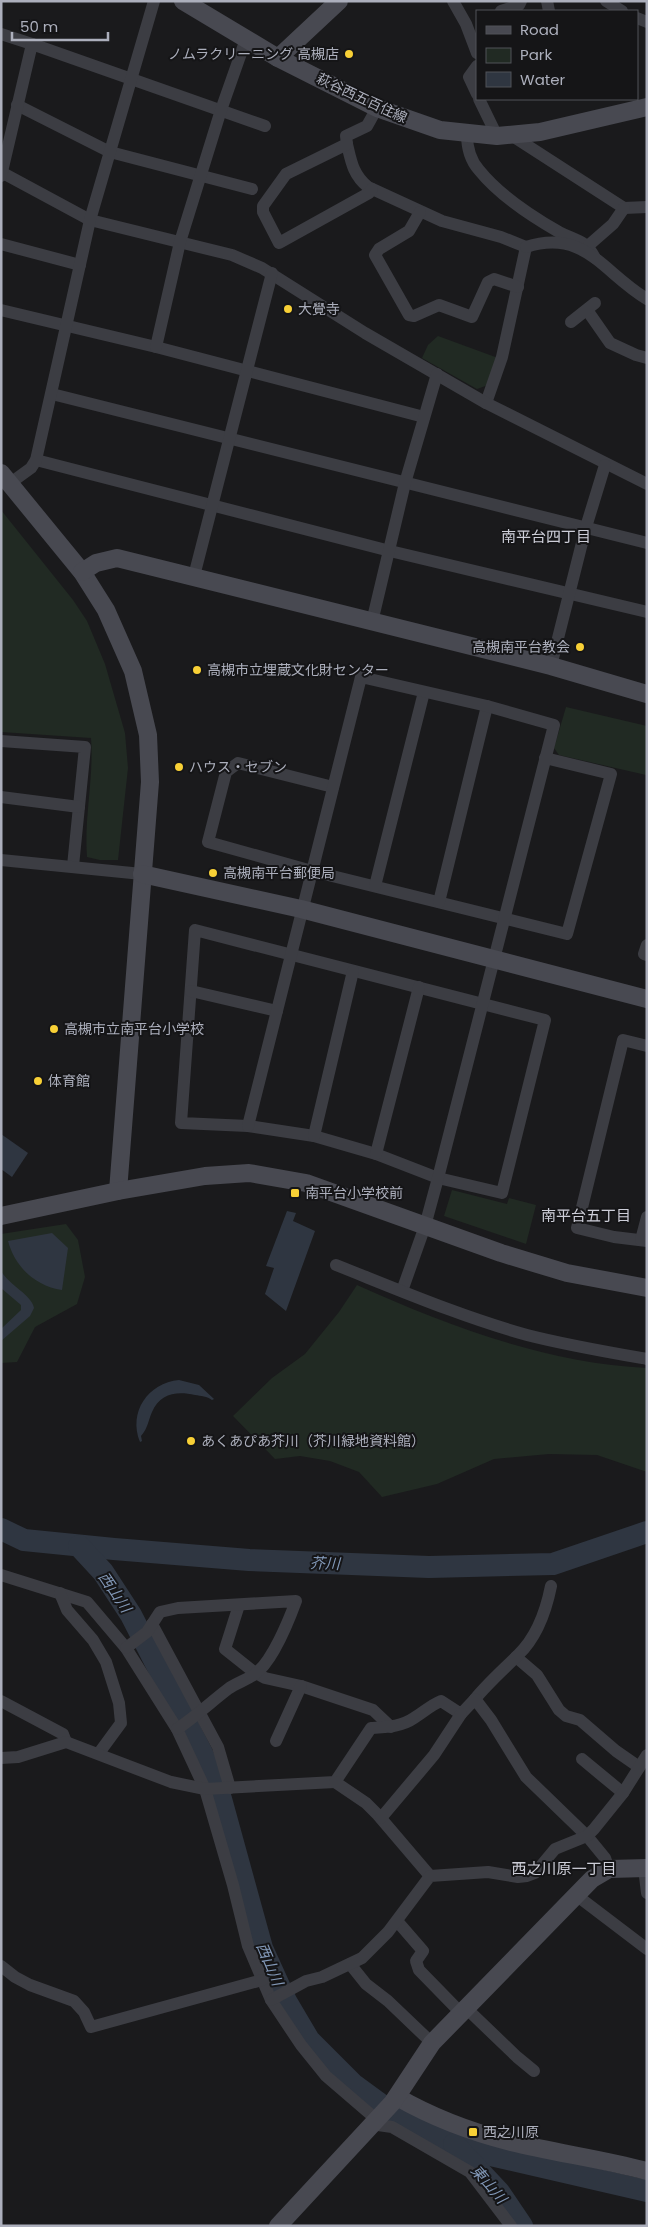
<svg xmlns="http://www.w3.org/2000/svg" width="648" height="2227" font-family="Poppins,'Noto Sans JP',sans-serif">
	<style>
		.green { fill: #212a23 }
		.water { fill: #2f3641 }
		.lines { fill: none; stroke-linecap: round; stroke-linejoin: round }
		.river { stroke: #2f3641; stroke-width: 22 }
		.street { stroke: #3c3d43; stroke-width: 12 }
		.secondary { stroke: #484951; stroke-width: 18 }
		.poi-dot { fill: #f8d036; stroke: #151517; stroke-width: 2 }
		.labels { text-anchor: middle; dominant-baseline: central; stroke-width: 4; stroke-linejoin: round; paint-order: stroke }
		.poi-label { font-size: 14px; fill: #acafbc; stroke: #151517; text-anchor: start }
		.street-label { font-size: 14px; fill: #acafbc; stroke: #151517 }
		.neighbourhood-label { font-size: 15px; fill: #cdced8; stroke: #151517 }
		.water-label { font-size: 15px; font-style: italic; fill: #8298b7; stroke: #151517 }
	</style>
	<rect width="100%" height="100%" fill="#1a1a1c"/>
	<g class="green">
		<path d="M438,336L498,358L488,385L477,389L422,358L428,345Z"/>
		<path d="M1,510L73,600L87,621L105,664L125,733L128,768L118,860H100L87,857C84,817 94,778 91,738L1,732Z"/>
		<path d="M566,707L647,726L646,775L559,755L554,748Z"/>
		<path d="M452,1190L507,1204L509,1198L536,1205L526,1244L444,1216Z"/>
		<path d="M66,1224L78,1240L85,1277L77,1304L35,1327L17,1362L1,1363V1234Z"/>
		<path d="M357,1285C448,1326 546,1363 647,1368V1472L597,1455L549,1454L494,1459L437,1484L382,1497L359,1472L330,1461L300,1456L275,1459L233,1416L272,1378L305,1354L339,1312Z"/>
	</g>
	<g class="water">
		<path d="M1,1134L28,1153L12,1177L1,1169Z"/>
		<path d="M287,1211L296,1213L293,1221L315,1231L286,1311L265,1294L274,1268L266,1266Z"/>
		<path d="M52,1233L68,1248L62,1290C35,1286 15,1267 8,1241Z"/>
		<path d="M1,1271C9,1285 32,1295 34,1308L30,1316L1,1341V1329L21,1310V1305L1,1288Z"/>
		<path d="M179,1380L199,1385L214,1399L212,1400C207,1396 201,1396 195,1395C177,1391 160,1393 152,1412C148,1421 148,1428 141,1436L142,1441L140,1442C128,1412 148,1383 179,1380Z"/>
	</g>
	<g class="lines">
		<g class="river">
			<path d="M1,1529L24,1540L114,1549L249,1560L429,1567L553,1564L647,1532"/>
			<path d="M79,1546L103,1572L131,1615L202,1753L221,1799L262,1948L286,2001L309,2040L354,2085L395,2115L453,2144L482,2153L647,2191"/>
			<path d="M454,2144L499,2192L522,2226"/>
		</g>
		<g class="street">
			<path d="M453,1L466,24L477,53"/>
			<path d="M547,1L549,11"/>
			<path d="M606,1L622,11"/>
			<path d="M501,11L519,5L521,1"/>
			<path d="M637,18L647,22"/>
			<path d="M1,34L32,44"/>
			<path d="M477,66L469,77L477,94"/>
			<path d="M479,99L497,136"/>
			<path d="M17,105L110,152L252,189"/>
			<path d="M467,134C467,147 470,160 479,170C499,195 531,216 559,232C576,241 585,239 595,258"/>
			<path d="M511,135L624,208L647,207"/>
			<path d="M347,144C351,161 353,175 368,187L442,221L501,237L526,247L502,357L486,403"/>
			<path d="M1,172L90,220L232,255L262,268L365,333L486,403L647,484"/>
			<path d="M1,176L32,44L265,126"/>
			<path d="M372,189L369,193L279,243L263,212V206L286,174L347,144L346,136L367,126L377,108"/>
			<path d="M420,212L409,231L379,249L375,255L409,315L414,316L439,305L472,317L488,282L494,279L518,287"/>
			<path d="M1,244L80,265"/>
			<path d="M589,245L613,224L624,208"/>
			<path d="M526,247C585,228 603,273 647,299"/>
			<path d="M1,310L156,347L424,417"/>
			<path d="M587,310L610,343L636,355L647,358"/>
			<path d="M571,322L595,303"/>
			<path d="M156,347L180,242L221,110L246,39"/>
			<path d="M52,394L647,543"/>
			<path d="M36,460L390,551L647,612"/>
			<path d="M9,484L31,468L36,460L90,220L154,1"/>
			<path d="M194,576L272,273"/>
			<path d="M372,622L405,483L437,374"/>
			<path d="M551,666L586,527L605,465"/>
			<path d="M1,741L85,747L73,866"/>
			<path d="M333,787L238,763L226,772L208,842L312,871L567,934L611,774L545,758"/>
			<path d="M1,797L79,807"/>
			<path d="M1,860L142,874"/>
			<path d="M375,886L424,692"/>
			<path d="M439,902L487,706"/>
			<path d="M195,930L545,1020L502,1193L438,1178L376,1154L314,1136L248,1126L181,1123Z"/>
			<path d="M647,945L644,954L647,955"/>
			<path d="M191,991L277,1011"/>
			<path d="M647,1046L623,1040L577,1228L614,1237L647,1241"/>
			<path d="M248,1126L361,677L487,706L554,725L438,1178L425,1226L402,1291"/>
			<path d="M314,1136L353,971"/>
			<path d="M376,1154L419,987"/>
			<path d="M641,1240L647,1217"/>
			<path d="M336,1265C399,1290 462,1317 527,1335C566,1345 607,1352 647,1359"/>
			<path d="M1,1575L87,1602L126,1648L177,1729L205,1789L233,1885L248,1946L271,2000L301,2045L326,2076L376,2119"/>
			<path d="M60,1593L67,1610L93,1640L106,1662L119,1703L121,1723L99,1753"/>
			<path d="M239,1605L225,1649L254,1672L265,1678L301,1686L373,1710L391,1727"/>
			<path d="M152,1624L218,1747L230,1788"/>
			<path d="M126,1648L147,1632L160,1612L178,1608L296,1601C289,1620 272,1662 255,1674C247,1680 236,1683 228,1689C211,1702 195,1717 177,1729"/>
			<path d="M516,1657L537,1675L559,1710L566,1716L580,1720L616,1751L639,1767"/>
			<path d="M475,1699C488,1683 503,1670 518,1655C537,1637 546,1611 551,1586"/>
			<path d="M1,1701L63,1734L66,1742"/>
			<path d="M276,1741L301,1686"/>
			<path d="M1,1758L18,1757L66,1742L171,1782L205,1789L335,1782L371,1728C386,1727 401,1727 414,1718C424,1712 431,1705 441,1701L461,1714L475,1699L491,1720L526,1777L587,1836L605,1858L609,1869"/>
			<path d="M582,1759L623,1793"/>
			<path d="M335,1782L366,1803L378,1815L430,1876"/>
			<path d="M381,1818L434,1755L461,1714"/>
			<path d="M644,1868L647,1893"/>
			<path d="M576,1895L647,1949"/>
			<path d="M397,1921L423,1951L416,1961L419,1970L461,2013"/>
			<path d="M350,1964L366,1984L388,2001L432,2043"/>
			<path d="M1,1966L15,1977L30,1985L74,2001L84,2012L91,2027L262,1980"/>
			<path d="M271,2000L306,1981L322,1977L362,1958L388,1932L430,1876L488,1872L518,1877L527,1876L535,1873L555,1849L587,1836L594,1829L623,1793L647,1755"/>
			<path d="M466,2008L517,2057L534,2071"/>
			<path d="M371,2124L392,2127L470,2172L511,2226"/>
		</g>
		<g class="secondary">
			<path d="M183,1L278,58L377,108L440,130L497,136L540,132L647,107"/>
			<path d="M278,58L339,1"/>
			<path d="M1,473L82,572L106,610L133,671L148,735L150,782L118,1191"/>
			<path d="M82,572L96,563L117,558L551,666L647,694"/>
			<path d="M142,874L301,909L647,999"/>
			<path d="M1,1216L118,1191L205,1176L249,1173L306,1183L501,1253L567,1273L647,1288"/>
			<path d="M397,2097C432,2117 471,2132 511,2142C556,2153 602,2159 647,2171"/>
			<path d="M278,2226L393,2102L432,2043L592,1879L609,1869L647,1868"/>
		</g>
	</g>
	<g class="poi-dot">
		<circle cx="349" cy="54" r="5"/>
		<circle cx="288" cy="309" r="5"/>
		<circle cx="580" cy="647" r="5"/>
		<circle cx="197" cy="670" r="5"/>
		<circle cx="179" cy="767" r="5"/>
		<circle cx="213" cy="873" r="5"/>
		<circle cx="54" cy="1029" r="5"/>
		<circle cx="38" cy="1081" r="5"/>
		<rect x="290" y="1188" width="10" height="10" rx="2.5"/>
		<circle cx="191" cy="1441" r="5"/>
		<rect x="468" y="2127" width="10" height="10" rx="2.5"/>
	</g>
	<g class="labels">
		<g class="poi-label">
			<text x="339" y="54" text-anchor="end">ノムラクリーニング 高槻店</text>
			<text x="298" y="309">大覺寺</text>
			<text x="570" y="647" text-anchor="end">高槻南平台教会</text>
			<text x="207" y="670">高槻市立埋蔵文化財センター</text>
			<text x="189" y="767">ハウス・セブン</text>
			<text x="223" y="873">高槻南平台郵便局</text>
			<text x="64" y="1029">高槻市立南平台小学校</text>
			<text x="48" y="1081">体育館</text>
			<text x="305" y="1193">南平台小学校前</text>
			<text x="201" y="1441">あくあぴあ芥川（芥川緑地資料館）</text>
			<text x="483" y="2132">西之川原</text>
		</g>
		<g class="street-label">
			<text transform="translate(362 98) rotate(25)">萩谷西五百住線</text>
		</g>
		<g class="neighbourhood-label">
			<text x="546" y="536">南平台四丁目</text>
			<text x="586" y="1215">南平台五丁目</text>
			<text x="564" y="1868">西之川原一丁目</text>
		</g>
		<g class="water-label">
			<text transform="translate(325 1563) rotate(2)">芥川</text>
			<text transform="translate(115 1592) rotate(56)">西山川</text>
			<text transform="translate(270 1964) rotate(67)">西山川</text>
			<text transform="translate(489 2184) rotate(49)">東山川</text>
		</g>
	</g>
	<rect width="648" height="2227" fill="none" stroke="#acafbc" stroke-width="5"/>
	<rect x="476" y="10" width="162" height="90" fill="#151517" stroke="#515359"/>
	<rect x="486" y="26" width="25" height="8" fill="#484951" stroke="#515359"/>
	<text x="520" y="35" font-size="15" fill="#acafbc">Road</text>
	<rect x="486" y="48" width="25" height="15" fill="#212a23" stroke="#515359"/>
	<text x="520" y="60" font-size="15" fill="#acafbc">Park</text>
	<rect x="486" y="72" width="25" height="15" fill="#2f3641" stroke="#515359"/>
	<text x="520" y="85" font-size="15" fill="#acafbc">Water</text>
	<path d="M12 32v8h96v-8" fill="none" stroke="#acafbc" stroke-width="2.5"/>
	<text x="20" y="32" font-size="15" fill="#acafbc" stroke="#151517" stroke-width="4" paint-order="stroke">50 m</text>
</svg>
